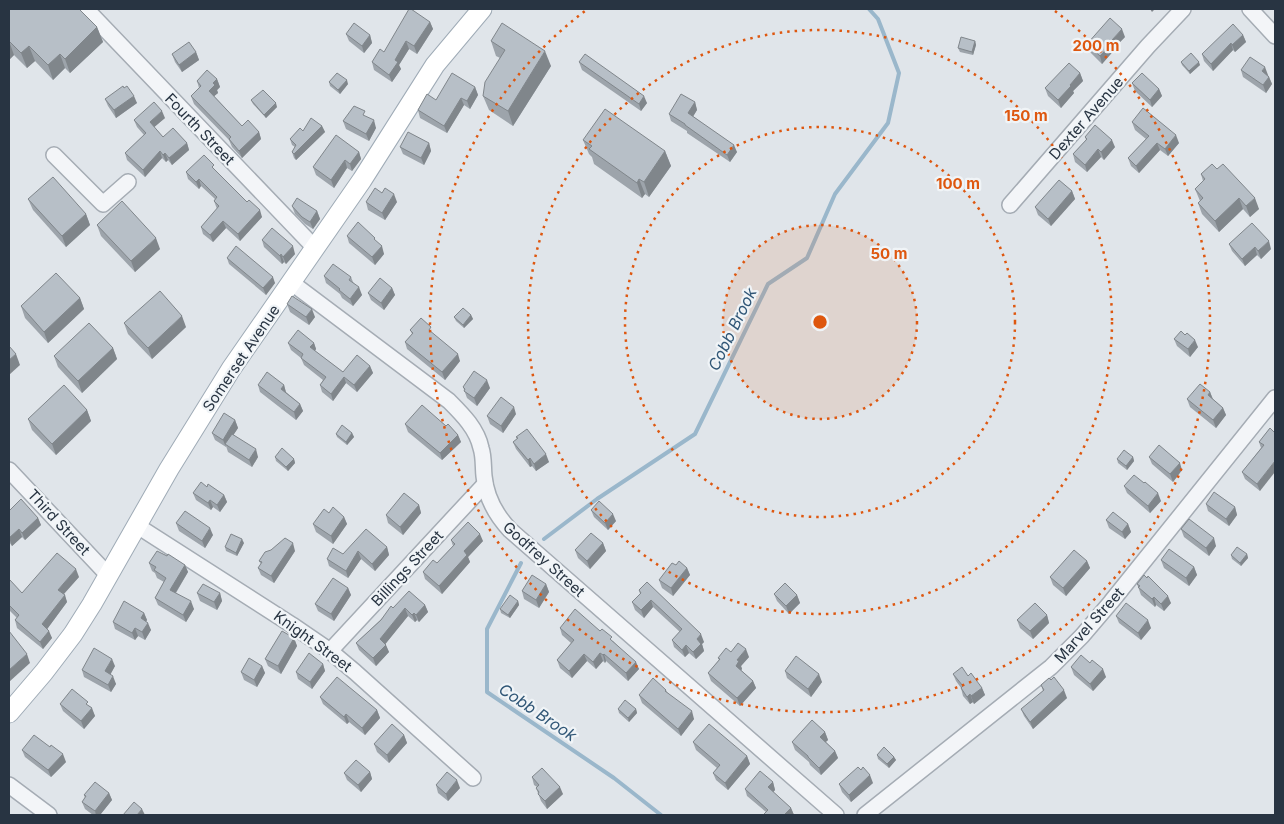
<svg xmlns="http://www.w3.org/2000/svg" width="1284" height="824" font-family="Inter,sans-serif">
	<style>
		.lines { fill: none; stroke-linecap: round; stroke-linejoin: round }
		.stream { stroke: #9ab7cb; stroke-width: 4 }
		.minor-casing { stroke: #a5acb4; stroke-width: 18 }
		.major-casing { stroke: #9fabb6; stroke-width: 21 }
		.minor { stroke: #f3f5f8; stroke-width: 15 }
		.major { stroke: #fff; stroke-width: 19 }
		.wall { fill: #9da4ab }
		.shaded-wall { fill: #80868b }
		.building { fill: #b7bfc7; stroke: #80868b }
		.ring { fill: none; stroke: #de570f; stroke-width: 2.5; stroke-dasharray: 2.5 5 }
		.labels { text-anchor: middle; dominant-baseline: central; stroke-width: 4.5; stroke-linejoin: round; paint-order: stroke }
		.street-label { font-size: 15px; fill: #283442; stroke: #f0f4f7 }
		.water-label { font-size: 16px; font-style: italic; fill: #315777; stroke: #f0f4f7 }
		.centre { fill: #de570f; stroke: #f0f4f7; stroke-width: 2.5 }
		.ring-label { font-size: 15px; text-anchor: middle; font-weight: bold; fill: #de570f; stroke: #f0f4f7; stroke-width: 4.5; stroke-linejoin: round; paint-order: stroke }
	</style>
	<rect width="100%" height="100%" fill="#e0e5ea"/>
	<g class="lines">
		<g class="stream">
			<path d="M544,539L597,499L695,434L768,284L807,258L835,194L888,123L899,73L878,19L869,9"/>
			<path d="M521,563L487,629V692L614,778L661,815"/>
		</g>
		<g class="minor-casing">
			<g id="minor">
				<path d="M86,9L315,248"/>
				<path d="M1250,9L1275,36"/>
				<path d="M54,155L103,204L128,182"/>
				<path d="M1010,205L1148,46L1183,9"/>
				<path d="M292,283L449,401C463,415 477,429 481,448C484,457 483,467 484,476C486,497 495,514 510,530L836,815"/>
				<path d="M9,470L108,575"/>
				<path d="M136,525L292,625L330,651L355,672L473,778"/>
				<path d="M330,651L485,484"/>
				<path d="M9,785L49,815"/>
				<path d="M865,815L1051,667L1082,636L1111,602L1275,398"/>
			</g>
		</g>
		<g class="major-casing">
			<path id="major" d="M9,713L44,672L73,634L92,604L169,469L231,369L362,180L435,65L482,9"/>
		</g>
		<use href="#minor" class="minor"/>
		<use href="#major" class="major"/>
	</g>
	<g class="wall">
		<path d="M9,9L97,27L103,42L70,73L65,68L53,80L35,61L27,68L14,55L9,60Z"/>
		<path d="M430,22L433,29L417,54L409,49L399,65L401,69L392,82L374,70L372,62L384,52Z"/>
		<path d="M346,34L370,35L372,43L364,53L349,41Z"/>
		<path d="M1243,35L1246,42L1235,52L1233,50L1213,71L1204,61L1202,54Z"/>
		<path d="M1125,37L1116,46V48L1102,64L1089,51L1087,44Z"/>
		<path d="M491,41L551,66L513,126L489,110L483,96L500,58L496,56Z"/>
		<path d="M975,41L976,45L973,55L960,52L958,48Z"/>
		<path d="M196,52L199,60L182,72L175,62L172,54Z"/>
		<path d="M579,62L647,103L641,111L582,70Z"/>
		<path d="M1181,62L1200,65L1190,74L1182,65Z"/>
		<path d="M1241,70L1268,75L1272,84L1266,93L1243,77Z"/>
		<path d="M1080,73L1083,81L1073,91L1074,93L1061,108L1048,96L1045,88Z"/>
		<path d="M217,79L220,87L217,90L218,93L214,96L242,126L259,132L261,139L242,158L232,147L229,140L194,104L191,96L199,88L197,81Z"/>
		<path d="M329,82L348,84L340,94L330,86Z"/>
		<path d="M1132,83L1159,89L1162,96L1152,107L1135,91Z"/>
		<path d="M475,87L478,95L470,109L464,105L447,133L420,118L418,110L436,100Z"/>
		<path d="M124,88L137,103L116,118L108,106L105,99Z"/>
		<path d="M251,100L277,107L266,118L253,104Z"/>
		<path d="M695,102L697,110L693,116L737,152L730,162L687,133V131L671,121L669,114Z"/>
		<path d="M367,117L376,128L369,141L346,129L343,121Z"/>
		<path d="M165,118L154,127L163,137L187,143L189,150L172,165L168,160L166,162L162,158L145,177L127,160L125,153L144,135L137,127L134,120Z"/>
		<path d="M1132,122L1179,143L1168,156L1160,150L1139,173L1131,166L1128,158L1146,139L1135,130Z"/>
		<path d="M322,126L325,132L296,160L294,158L292,152L295,147L292,145L290,139L303,131Z"/>
		<path d="M1085,137L1115,147L1104,160L1101,157L1087,172L1075,162L1073,154L1086,140Z"/>
		<path d="M583,140L665,151L671,166L649,197L645,194L642,198L594,164L592,157L589,154Z"/>
		<path d="M429,143L431,151L424,165L403,154L400,147Z"/>
		<path d="M359,152L361,159L352,171L347,168L334,188L316,175L313,167Z"/>
		<path d="M1217,169L1259,209L1250,217L1243,209L1219,232L1202,214L1198,203L1200,201L1195,189L1203,181L1201,174Z"/>
		<path d="M216,171L262,217L240,241L226,228L213,242L203,234L201,227L217,209L214,201L215,199L201,186L199,189L188,179L186,172Z"/>
		<path d="M1072,191L1075,199L1051,226L1038,215L1035,207Z"/>
		<path d="M28,199L86,214L90,225L66,247L33,210Z"/>
		<path d="M366,202H397L385,220L368,210Z"/>
		<path d="M292,206L317,211L320,219L313,229L305,224L295,214Z"/>
		<path d="M97,225L160,249L135,272L101,236Z"/>
		<path d="M347,236L377,242L384,254L375,265L349,243Z"/>
		<path d="M262,240L295,254L286,264L284,262L282,264L264,247Z"/>
		<path d="M1229,244L1271,249L1261,259L1257,255L1245,266L1232,251Z"/>
		<path d="M227,258L275,283L266,295L229,264Z"/>
		<path d="M324,276L351,277L353,282L362,295L353,306L342,298L340,294L326,283Z"/>
		<path d="M392,288L395,295L384,310L371,300L368,293Z"/>
		<path d="M80,298L84,309L48,343L25,318L21,306Z"/>
		<path d="M287,304L315,317L309,325L290,312Z"/>
		<path d="M471,315L473,319L464,328L456,321L454,317Z"/>
		<path d="M124,323L186,327L152,359L128,334Z"/>
		<path d="M410,330L460,361L445,380L407,349L405,342L412,334Z"/>
		<path d="M1174,339L1198,347L1190,357L1177,346Z"/>
		<path d="M288,343H314L316,349L315,351L343,372L370,366L373,373L357,392L346,383L333,401L322,392L320,385L323,380L304,365L301,358L291,350Z"/>
		<path d="M113,348L117,359L82,393L58,367L54,356Z"/>
		<path d="M258,385H284L286,392L300,404L303,411L296,420L260,392Z"/>
		<path d="M463,387L490,388L477,406L467,398Z"/>
		<path d="M1210,392L1213,399L1223,408L1226,415L1216,428L1190,407L1187,399Z"/>
		<path d="M87,410L91,421L56,455L32,430L28,419Z"/>
		<path d="M516,414L503,433L490,424L487,416Z"/>
		<path d="M235,420L238,428L233,435L258,457L252,467L228,452L226,446V447L215,440L212,433Z"/>
		<path d="M405,424L446,426L458,435L461,442L442,460L408,432Z"/>
		<path d="M1270,428L1260,491L1245,479L1242,472L1261,448L1259,442Z"/>
		<path d="M352,433L354,437L347,445L337,437L336,434Z"/>
		<path d="M516,437L549,462L536,471L532,466L530,467L516,449L513,442L517,439Z"/>
		<path d="M275,457L294,459L295,463L288,471L276,461Z"/>
		<path d="M1133,457L1134,461L1127,470L1118,463L1117,459Z"/>
		<path d="M1149,457L1182,470L1173,482L1152,464Z"/>
		<path d="M1124,486L1161,501L1150,513L1127,493Z"/>
		<path d="M193,493L224,495L227,502L220,512L213,507L211,510L196,500Z"/>
		<path d="M1206,504L1235,507L1237,515L1229,526L1208,511Z"/>
		<path d="M419,505L421,513L403,535L388,523L386,515Z"/>
		<path d="M591,510L616,521L608,530L594,517Z"/>
		<path d="M9,511L38,518L41,525L25,540L22,537L12,546L9,542Z"/>
		<path d="M329,513L344,517L347,524L333,544L316,532L313,524Z"/>
		<path d="M1106,520L1128,524L1131,532L1125,539L1109,528Z"/>
		<path d="M176,523L213,535L205,548L179,531Z"/>
		<path d="M1181,529L1216,546L1209,556L1184,537Z"/>
		<path d="M451,540L483,541L468,557L470,562L442,594L425,579L423,572L437,563L453,546Z"/>
		<path d="M244,543L237,556L226,551L225,547Z"/>
		<path d="M603,543L606,551L590,569L578,558L575,550Z"/>
		<path d="M387,547L389,555L375,571L361,559L348,578L329,566L327,559L343,554Z"/>
		<path d="M295,551L274,583L261,575L258,568L261,564L259,561Z"/>
		<path d="M1247,554L1248,558L1241,566L1232,559L1231,555Z"/>
		<path d="M167,556L185,565L188,572L176,593L194,609L186,622L158,605L155,598L164,582L157,578L155,573L152,571L149,563Z"/>
		<path d="M1161,560L1194,567L1197,575L1189,586L1164,568Z"/>
		<path d="M1087,561L1090,568L1066,596L1053,585L1050,577Z"/>
		<path d="M687,568L690,575L673,596L662,588L659,580Z"/>
		<path d="M79,577L64,594L67,602L47,629L52,638L43,649L17,628L15,620L17,618L9,610V582L22,593Z"/>
		<path d="M546,584L549,592L539,608L524,599L522,591Z"/>
		<path d="M1137,584L1171,603L1164,611L1156,605L1155,607L1141,595Z"/>
		<path d="M348,588L351,595L334,621L318,611L315,604Z"/>
		<path d="M639,590L704,642L702,644L704,651L696,659L689,653L685,657L674,647L672,640L680,632L653,607L644,618L635,610L632,602L640,594Z"/>
		<path d="M197,593H220L222,601L217,610L200,601Z"/>
		<path d="M774,594L797,595L800,603L789,614L777,601Z"/>
		<path d="M518,601L519,605L510,618L501,613L500,609Z"/>
		<path d="M425,605L428,612L419,622L417,620L415,622L408,616L385,644L389,652L376,666L359,650L356,643L393,608Z"/>
		<path d="M144,613L147,620L146,622L151,630L145,640L138,636L135,640L115,629L113,622Z"/>
		<path d="M1047,615L1049,623L1033,639L1020,628L1017,620Z"/>
		<path d="M1116,616L1151,628L1141,640L1119,623Z"/>
		<path d="M560,628L613,641L639,669L628,681L606,661L605,663L603,661L596,669L587,661L572,678L560,668L557,660L571,643L562,635Z"/>
		<path d="M294,638L297,646L281,674L268,666L265,659Z"/>
		<path d="M731,652L749,657L741,666L742,669L741,670L753,681L756,688L740,706L711,681L708,673L719,660L718,658Z"/>
		<path d="M1090,663L1106,677L1093,691L1074,675L1071,667Z"/>
		<path d="M323,664L325,671L312,689L298,679L296,672Z"/>
		<path d="M115,666L110,674L116,684L111,692L84,677L82,670Z"/>
		<path d="M262,666L265,673L257,687L244,680L241,672Z"/>
		<path d="M785,671L822,682L811,697L787,678Z"/>
		<path d="M953,674L968,676L982,688L985,695L974,704L973,702L970,704L963,696L961,688L956,681Z"/>
		<path d="M1041,685L1067,698L1033,729L1024,716L1021,709L1043,691Z"/>
		<path d="M666,690L667,692L694,719L681,736L642,703L639,695Z"/>
		<path d="M320,697L377,710L380,718L365,735L349,722L347,724L323,704Z"/>
		<path d="M60,704L90,706L95,716L84,729L63,711Z"/>
		<path d="M618,709H636L637,713L629,722L619,713Z"/>
		<path d="M825,732L828,740L826,742L835,751L838,758L821,775L810,765L809,762L795,750L792,742Z"/>
		<path d="M404,735L407,743L389,763L377,752L374,744Z"/>
		<path d="M693,742L747,756L750,764L728,790L716,780L713,773L717,768L696,750Z"/>
		<path d="M22,750L66,762L51,777L25,757Z"/>
		<path d="M877,755L894,757L896,760L889,768L878,759Z"/>
		<path d="M370,772L372,779L361,792L347,780L344,773Z"/>
		<path d="M532,777L563,794L547,809L541,801L536,788L537,787L534,785Z"/>
		<path d="M773,782L775,790L773,792L791,808L794,815L766,812L747,796L745,789Z"/>
		<path d="M873,783L851,802L842,792L839,784Z"/>
		<path d="M436,785L460,788L448,801L438,793Z"/>
		<path d="M109,793L112,800L100,815H93L85,809L82,802L85,798L84,795Z"/>
	</g>
	<g class="shaded-wall">
		<path d="M1150,9H1155L1152,12Z"/>
		<path d="M430,22L433,29L417,54L414,46Z"/>
		<path d="M97,27L103,42L70,73L65,59Z"/>
		<path d="M1122,29L1125,37L1116,46V48L1102,64L1100,56L1112,40Z"/>
		<path d="M370,35L372,43L364,53L362,46Z"/>
		<path d="M1243,35L1246,42L1235,52L1232,45Z"/>
		<path d="M9,41L14,55L9,60Z"/>
		<path d="M406,41L409,49L399,65L401,69L392,82L389,75L395,60Z"/>
		<path d="M975,41L976,45L973,55L972,52Z"/>
		<path d="M1231,43L1233,50L1213,71L1211,64Z"/>
		<path d="M29,46L35,61L27,68L21,53Z"/>
		<path d="M545,51L551,66L513,126L508,111Z"/>
		<path d="M196,52L199,60L182,72L179,65Z"/>
		<path d="M60,54L65,68L53,80L48,65Z"/>
		<path d="M1199,62L1200,65L1190,74L1189,71Z"/>
		<path d="M1265,67L1268,75L1265,79L1262,71Z"/>
		<path d="M1080,73L1083,81L1073,91L1074,93L1061,108L1058,100L1070,85Z"/>
		<path d="M1269,77L1272,84L1266,93L1263,85Z"/>
		<path d="M217,79L220,87L217,90L218,93L212,98L209,91L213,83Z"/>
		<path d="M347,80L348,84L340,94L338,90Z"/>
		<path d="M475,87L478,95L470,109L467,101Z"/>
		<path d="M1159,89L1162,96L1152,107L1150,100Z"/>
		<path d="M134,96L137,103L116,118L114,110Z"/>
		<path d="M644,96L647,103L641,111L639,104Z"/>
		<path d="M461,98L464,105L447,133L444,126Z"/>
		<path d="M695,102L697,110L691,120L688,113Z"/>
		<path d="M276,103L277,107L266,118L264,115Z"/>
		<path d="M162,111L165,118L152,129L150,122Z"/>
		<path d="M374,120L376,128L369,141L366,134Z"/>
		<path d="M322,126L325,132L296,160L294,154Z"/>
		<path d="M259,132L261,139L242,158L239,151Z"/>
		<path d="M1176,135L1179,143L1168,156L1165,149Z"/>
		<path d="M1112,140L1115,147L1104,160L1101,152Z"/>
		<path d="M187,143L189,150L172,165L169,158Z"/>
		<path d="M429,143L431,151L424,165L421,158Z"/>
		<path d="M1157,143L1160,150L1139,173L1136,166Z"/>
		<path d="M734,145L737,152L730,162L727,155Z"/>
		<path d="M1098,149L1101,157L1087,172L1085,165Z"/>
		<path d="M160,151L162,158L145,177L143,170Z"/>
		<path d="M665,151L671,166L649,197L644,182Z"/>
		<path d="M359,152L361,159L352,171L350,164Z"/>
		<path d="M165,153L168,160L166,162L163,155Z"/>
		<path d="M345,160L347,168L334,188L331,180Z"/>
		<path d="M199,179L201,186L199,189L196,182Z"/>
		<path d="M639,179L645,194L642,198L637,183Z"/>
		<path d="M1072,191L1075,199L1051,226L1048,219Z"/>
		<path d="M394,194L397,202L385,220L382,213Z"/>
		<path d="M1239,198L1243,209L1219,232L1215,221Z"/>
		<path d="M1255,198L1259,209L1250,217L1246,206Z"/>
		<path d="M260,210L262,217L240,241L238,234Z"/>
		<path d="M317,211L320,219L313,229L310,222Z"/>
		<path d="M86,214L90,225L66,247L62,236Z"/>
		<path d="M223,221L226,228L213,242L210,235Z"/>
		<path d="M156,238L160,249L135,272L131,261Z"/>
		<path d="M1269,241L1271,249L1261,259L1258,251Z"/>
		<path d="M293,246L295,254L286,264L283,257Z"/>
		<path d="M382,246L384,254L375,265L372,257Z"/>
		<path d="M1255,247L1257,255L1245,266L1242,259Z"/>
		<path d="M281,254L284,262L282,264L280,256Z"/>
		<path d="M273,277L275,283L266,295L263,288Z"/>
		<path d="M359,287L362,295L353,306L350,299Z"/>
		<path d="M392,288L395,295L384,310L381,303Z"/>
		<path d="M80,298L84,309L48,343L44,332Z"/>
		<path d="M312,309L315,317L309,325L306,317Z"/>
		<path d="M471,315L473,319L464,328L463,325Z"/>
		<path d="M182,316L186,327L152,359L148,348Z"/>
		<path d="M1195,340L1198,347L1190,357L1188,349Z"/>
		<path d="M314,343L316,349L313,354L310,347Z"/>
		<path d="M113,348L117,359L82,393L78,381Z"/>
		<path d="M16,354L20,365L9,375V360Z"/>
		<path d="M458,354L460,361L445,380L442,372Z"/>
		<path d="M370,366L373,373L357,392L354,385Z"/>
		<path d="M344,377L346,383L333,401L331,394Z"/>
		<path d="M487,380L490,388L477,406L474,398Z"/>
		<path d="M284,385L286,393L281,389Z"/>
		<path d="M1210,392L1213,400L1208,395Z"/>
		<path d="M300,404L303,411L296,420L294,412Z"/>
		<path d="M514,407L516,414L503,433L501,426Z"/>
		<path d="M1223,408L1226,415L1216,428L1213,420Z"/>
		<path d="M87,410L91,421L56,455L52,444Z"/>
		<path d="M235,420L238,428L227,445L225,444L226,447L223,440Z"/>
		<path d="M352,433L354,437L347,445L346,442Z"/>
		<path d="M458,435L461,442L442,460L440,453Z"/>
		<path d="M256,449L258,457L252,467L249,460Z"/>
		<path d="M546,454L549,462L536,471L534,464Z"/>
		<path d="M1133,457L1134,461L1127,470L1126,466Z"/>
		<path d="M530,458L532,466L530,467L528,460Z"/>
		<path d="M294,459L295,463L288,471L286,467Z"/>
		<path d="M1275,461V472L1260,491L1257,484Z"/>
		<path d="M1180,463L1182,470L1173,482L1170,474Z"/>
		<path d="M1158,493L1161,501L1150,513L1148,506Z"/>
		<path d="M224,495L227,502L220,512L217,505Z"/>
		<path d="M210,500L213,507L211,510L208,503Z"/>
		<path d="M419,505L421,513L403,535L400,527Z"/>
		<path d="M1235,507L1237,515L1229,526L1226,519Z"/>
		<path d="M613,514L616,521L608,530L605,523Z"/>
		<path d="M344,517L347,524L333,544L331,536Z"/>
		<path d="M38,518L41,525L25,540L22,533Z"/>
		<path d="M1128,524L1131,532L1125,539L1122,532Z"/>
		<path d="M210,528L213,535L205,548L202,541Z"/>
		<path d="M19,529L22,537L12,546L9,538Z"/>
		<path d="M480,534L483,541L468,557L470,562L442,594L439,586L464,551Z"/>
		<path d="M1214,538L1216,546L1209,556L1206,548Z"/>
		<path d="M242,539L244,543L237,556L236,553Z"/>
		<path d="M293,543L295,551L274,583L271,576Z"/>
		<path d="M603,543L606,551L590,569L587,561Z"/>
		<path d="M387,547L389,555L375,571L372,564Z"/>
		<path d="M358,551L361,559L348,578L346,571Z"/>
		<path d="M1247,554L1248,558L1241,566L1240,563Z"/>
		<path d="M1087,561L1090,568L1066,596L1063,588Z"/>
		<path d="M185,565L188,572L173,597L170,590Z"/>
		<path d="M1194,567L1197,575L1189,586L1186,578Z"/>
		<path d="M687,568L690,575L673,596L671,588Z"/>
		<path d="M76,569L79,577L61,597L58,590Z"/>
		<path d="M546,584L549,592L539,608L536,600Z"/>
		<path d="M348,588L351,595L334,621L331,614Z"/>
		<path d="M220,593L222,601L217,610L214,602Z"/>
		<path d="M65,595L67,602L45,632L42,624Z"/>
		<path d="M797,595L800,603L789,614L786,606Z"/>
		<path d="M1168,596L1171,603L1164,611L1161,604Z"/>
		<path d="M1154,597L1156,605L1155,607L1152,599Z"/>
		<path d="M651,600L653,607L644,618L641,610Z"/>
		<path d="M191,601L194,609L186,622L183,615Z"/>
		<path d="M518,601L519,605L510,618L508,615Z"/>
		<path d="M425,605L428,612L419,622L416,615Z"/>
		<path d="M405,608L408,616L383,647L380,639Z"/>
		<path d="M144,613L147,620L143,626L141,618Z"/>
		<path d="M414,613L417,620L415,622L412,615Z"/>
		<path d="M1047,615L1049,623L1033,639L1030,631Z"/>
		<path d="M1148,620L1151,628L1141,640L1138,633Z"/>
		<path d="M148,623L151,630L145,640L142,632Z"/>
		<path d="M135,628L138,636L135,640L132,633Z"/>
		<path d="M49,631L52,638L43,649L40,642Z"/>
		<path d="M701,634L704,642L702,644L704,651L696,659L693,652L697,639Z"/>
		<path d="M294,638L297,646L281,674L278,666Z"/>
		<path d="M386,645L389,652L376,666L373,658Z"/>
		<path d="M686,645L689,653L685,657L682,650Z"/>
		<path d="M746,649L749,657L741,666L742,669L739,673L736,666L737,660Z"/>
		<path d="M600,653L603,661L596,669L593,662Z"/>
		<path d="M27,654L30,663L9,682V670Z"/>
		<path d="M584,654L587,661L572,678L569,671Z"/>
		<path d="M604,654L606,661L605,663L603,655Z"/>
		<path d="M112,659L115,666L108,679L105,671Z"/>
		<path d="M636,662L639,669L628,681L626,673Z"/>
		<path d="M323,664L325,671L312,689L310,682Z"/>
		<path d="M262,666L265,673L257,687L254,680Z"/>
		<path d="M1103,669L1106,677L1093,691L1090,684Z"/>
		<path d="M819,674L822,682L811,697L808,689Z"/>
		<path d="M113,676L116,684L111,692L108,685Z"/>
		<path d="M753,681L756,688L740,706L737,698Z"/>
		<path d="M982,688L985,695L974,704L971,696Z"/>
		<path d="M1064,690L1067,698L1033,729L1030,722Z"/>
		<path d="M970,694L973,702L970,704L967,697Z"/>
		<path d="M92,708L95,716L84,729L81,721Z"/>
		<path d="M636,709L637,713L629,722L628,718Z"/>
		<path d="M377,710L380,718L365,735L362,728Z"/>
		<path d="M692,711L694,719L681,736L678,729Z"/>
		<path d="M346,714L349,722L347,724L344,717Z"/>
		<path d="M825,732L828,740L823,744L820,737Z"/>
		<path d="M404,735L407,743L389,763L387,755Z"/>
		<path d="M835,751L838,758L821,775L819,768Z"/>
		<path d="M63,754L66,762L51,777L48,770Z"/>
		<path d="M747,756L750,764L728,790L725,783Z"/>
		<path d="M894,757L896,760L889,768L887,764Z"/>
		<path d="M370,772L372,779L361,792L358,785Z"/>
		<path d="M870,775L873,783L851,802L849,795Z"/>
		<path d="M457,780L460,788L448,801L446,794Z"/>
		<path d="M773,782L775,790L771,795L768,787Z"/>
		<path d="M560,787L563,794L547,809L545,801Z"/>
		<path d="M109,793L112,800L100,815H96L95,811Z"/>
		<path d="M791,808L794,815H784Z"/>
		<path d="M142,809L145,815H137Z"/>
	</g>
	<g class="building">
		<path d="M9,9H79L97,27L65,59L60,54L48,65L29,46L21,53L9,41Z"/>
		<path d="M409,9H411L430,22L414,46L406,41L395,60L398,62L389,75L372,62L380,49L384,52Z"/>
		<path d="M1110,18L1122,29L1112,40L1114,41L1100,56L1087,44Z"/>
		<path d="M354,23L370,35L362,46L346,34Z"/>
		<path d="M502,23L545,51L508,111L483,96L485,82L505,50L491,41Z"/>
		<path d="M1233,24L1243,35L1232,45L1231,43L1211,64L1202,54Z"/>
		<path d="M961,37L975,41L972,52L958,48Z"/>
		<path d="M189,42L196,52L179,65L172,54Z"/>
		<path d="M1191,53L1199,62L1189,71L1181,62Z"/>
		<path d="M585,54L644,96L639,104L579,62Z"/>
		<path d="M1250,57L1265,67L1262,71L1269,77L1263,85L1241,70Z"/>
		<path d="M1069,63L1080,73L1070,85L1071,86L1058,100L1045,88Z"/>
		<path d="M207,70L217,79L213,83L215,85L209,91L242,126L248,120L259,132L239,151L229,139L231,137L191,96L201,86L197,81Z"/>
		<path d="M337,73L347,80L338,90L329,82Z"/>
		<path d="M452,73L475,87L467,101L461,98L444,126L418,110L427,94L436,100Z"/>
		<path d="M1142,73L1159,89L1150,100L1132,83Z"/>
		<path d="M123,86L124,88L127,86L134,96L114,110L105,99Z"/>
		<path d="M263,90L276,103L264,115L251,100Z"/>
		<path d="M681,94L695,102L688,113L734,145L727,155L685,125V124L669,114Z"/>
		<path d="M154,102L162,111L150,122L163,137L173,128L187,143L169,158L165,153L163,155L160,151L143,170L125,153L146,133L134,120Z"/>
		<path d="M354,106L365,111L363,115L374,120L366,134L343,121Z"/>
		<path d="M1143,108L1176,135L1165,149L1157,143L1136,166L1128,158L1149,136L1132,122Z"/>
		<path d="M605,109L665,151L644,182L639,179L637,183L589,149L592,146L583,140Z"/>
		<path d="M311,118L322,126L294,154L292,152L296,145L290,139L300,128L303,131Z"/>
		<path d="M1095,125L1112,140L1101,152L1098,149L1085,165L1073,154L1087,139L1085,137Z"/>
		<path d="M408,132L429,143L421,158L400,147Z"/>
		<path d="M336,135L359,152L350,164L345,160L331,180L313,167Z"/>
		<path d="M204,155L214,165L212,167L247,202L249,200L260,210L238,234L223,221L210,235L201,227L219,206L214,201L217,197L199,179L196,182L186,172Z"/>
		<path d="M1212,164L1217,169L1223,164L1255,198L1246,206L1239,198L1215,221L1198,203L1203,198L1195,189L1205,179L1201,174Z"/>
		<path d="M53,177L86,214L62,236L28,199Z"/>
		<path d="M1059,180L1072,191L1048,219L1035,207Z"/>
		<path d="M375,188L382,193L385,188L394,194L382,213L366,202Z"/>
		<path d="M297,198L317,211L310,222L302,217L292,206Z"/>
		<path d="M122,201L156,238L131,261L97,225Z"/>
		<path d="M358,222L375,238L374,239L382,246L372,257L347,236Z"/>
		<path d="M1252,223L1269,241L1258,251L1255,247L1242,259L1229,244Z"/>
		<path d="M272,228L293,246L283,257L281,254L280,256L262,240Z"/>
		<path d="M236,246L273,277L263,288L227,258Z"/>
		<path d="M333,264L351,277L349,280L359,287L350,299L339,290L340,289L324,276Z"/>
		<path d="M56,273L80,298L44,332L21,306Z"/>
		<path d="M380,278L392,288L381,303L368,293Z"/>
		<path d="M160,291L182,316L148,348L124,323Z"/>
		<path d="M292,296L312,309L306,317L287,304Z"/>
		<path d="M463,308L471,315L463,325L454,317Z"/>
		<path d="M421,318L431,327L429,330L458,354L442,372L405,342L413,333L410,330Z"/>
		<path d="M89,323L113,348L78,381L54,356Z"/>
		<path d="M298,330L314,343L310,347L343,372L357,355L370,366L354,385L344,377L331,394L320,385L326,377L301,358L303,354L288,343Z"/>
		<path d="M1181,331L1185,335L1187,333L1195,340L1188,349L1174,339Z"/>
		<path d="M9,346L16,354L9,360Z"/>
		<path d="M474,371L487,380L474,398L464,391L465,389L463,387Z"/>
		<path d="M267,372L284,385L281,389L300,404L294,412L258,385Z"/>
		<path d="M1200,384L1210,392L1208,395L1223,408L1213,420L1187,399Z"/>
		<path d="M64,385L87,410L52,444L28,419Z"/>
		<path d="M501,397L514,407L501,426L487,416Z"/>
		<path d="M422,405L446,426L448,424L458,435L440,453L405,424Z"/>
		<path d="M224,413L235,420L223,440L212,433Z"/>
		<path d="M342,425L352,433L346,442L336,434Z"/>
		<path d="M1270,428L1275,433V461L1257,484L1242,472L1264,445L1259,442Z"/>
		<path d="M527,429L546,454L534,464L530,458L528,460L513,442L518,438L516,437Z"/>
		<path d="M232,434L256,449L249,460L225,444Z"/>
		<path d="M1159,445L1180,463L1170,474L1149,457Z"/>
		<path d="M282,448L294,459L286,467L275,457Z"/>
		<path d="M1124,450L1133,457L1126,466L1117,459Z"/>
		<path d="M1134,475L1144,483L1145,482L1158,493L1148,506L1124,486Z"/>
		<path d="M201,482L207,487L208,484L224,495L217,505L210,500L208,503L193,493Z"/>
		<path d="M1214,492L1235,507L1226,519L1206,504Z"/>
		<path d="M404,493L419,505L400,527L386,515Z"/>
		<path d="M21,499L38,518L22,533L19,529L9,538V511Z"/>
		<path d="M599,501L613,514L605,523L591,510Z"/>
		<path d="M333,507L344,517L331,536L313,524L324,509L329,513Z"/>
		<path d="M185,511L210,528L202,541L176,523Z"/>
		<path d="M1113,512L1128,524L1122,532L1106,520Z"/>
		<path d="M1189,519L1214,538L1206,548L1181,529Z"/>
		<path d="M468,522L480,534L464,551L467,555L439,586L423,572L433,560L437,563L455,544L451,540Z"/>
		<path d="M366,529L387,547L372,564L358,551L346,571L327,559L333,548L343,554Z"/>
		<path d="M591,533L603,543L587,561L575,550Z"/>
		<path d="M231,534L242,539L236,553L225,547Z"/>
		<path d="M285,538L293,543L271,576L258,568L262,562L259,561L265,552L271,550Z"/>
		<path d="M1237,547L1247,554L1240,563L1231,555Z"/>
		<path d="M1169,549L1194,567L1186,578L1161,560Z"/>
		<path d="M1074,550L1087,561L1063,588L1050,577Z"/>
		<path d="M157,551L167,556L168,554L185,565L170,590L191,601L183,615L155,598L166,578L154,570L156,567L149,563Z"/>
		<path d="M57,553L76,569L58,590L65,595L42,624L49,631L40,642L15,620L19,615L9,605V582L10,580L22,593Z"/>
		<path d="M679,561L687,568L671,588L659,580L672,563L676,565Z"/>
		<path d="M532,575L546,584L536,600L522,591Z"/>
		<path d="M1144,575L1147,578L1148,576L1168,596L1161,604L1154,597L1152,599L1138,587L1140,586L1137,584Z"/>
		<path d="M333,578L348,588L331,614L315,604Z"/>
		<path d="M647,582L701,634L697,639L701,644L693,652L686,645L682,650L672,640L682,629L651,600L641,610L632,602L641,593L639,590Z"/>
		<path d="M785,583L797,595L786,606L774,594Z"/>
		<path d="M203,584L220,593L214,602L197,593Z"/>
		<path d="M409,591L425,605L416,615L414,613L412,615L405,608L380,639L386,645L373,658L356,643L381,620L391,606L393,608Z"/>
		<path d="M510,595L518,601L508,615L500,609Z"/>
		<path d="M124,601L144,613L141,618L148,623L142,632L135,628L132,633L113,622Z"/>
		<path d="M1035,603L1047,615L1030,631L1017,620Z"/>
		<path d="M1126,603L1148,620L1138,633L1116,616Z"/>
		<path d="M575,609L600,631L602,629L612,637L610,639L636,662L626,673L604,654L603,655L600,653L593,662L584,654L569,671L557,660L574,640L560,628Z"/>
		<path d="M9,631L27,654L9,670Z"/>
		<path d="M282,631L294,638L278,666L265,659Z"/>
		<path d="M738,643L746,649L737,660L739,661L736,666L753,681L737,698L708,673L720,659L718,658L726,648L731,652Z"/>
		<path d="M94,648L112,659L105,671L113,676L108,685L82,670Z"/>
		<path d="M309,653L323,664L310,682L296,672Z"/>
		<path d="M1081,655L1090,663L1092,660L1103,669L1090,684L1071,667Z"/>
		<path d="M796,656L819,674L808,689L785,671Z"/>
		<path d="M249,658L262,666L254,680L241,672Z"/>
		<path d="M962,667L968,676L971,673L982,688L971,696L970,694L967,697L961,688L963,686L953,674Z"/>
		<path d="M337,677L377,710L362,728L346,714L344,717L320,697Z"/>
		<path d="M1054,677L1064,690L1030,722L1021,709L1044,690L1041,685L1049,678L1051,680Z"/>
		<path d="M653,678L666,690L665,691L692,711L678,729L639,695Z"/>
		<path d="M72,689L88,702L86,704L92,708L81,721L60,704Z"/>
		<path d="M625,700L636,709L628,718L618,709Z"/>
		<path d="M812,720L825,732L820,737L835,751L819,768L808,757V756L792,742Z"/>
		<path d="M392,724L404,735L387,755L374,744Z"/>
		<path d="M709,724L747,756L725,783L713,773L720,765L693,742Z"/>
		<path d="M34,735L50,747L51,745L63,754L48,770L22,750Z"/>
		<path d="M884,747L894,757L887,764L877,755Z"/>
		<path d="M356,760L370,772L358,785L344,773Z"/>
		<path d="M858,767L861,770L863,767L870,775L849,795L839,784Z"/>
		<path d="M542,768L560,787L545,801L538,794L539,792L536,788L539,785L532,777Z"/>
		<path d="M760,771L773,782L768,787L791,808L784,815H763L768,810L745,789Z"/>
		<path d="M447,772L457,780L446,794L436,785Z"/>
		<path d="M95,782L109,793L95,811L82,802L86,796L84,795Z"/>
		<path d="M134,802L142,809L137,815H123Z"/>
	</g>
	<circle cx="820" cy="322" r="97" fill="#de570f" fill-opacity=".12"/>
	<g class="ring">
		<circle cx="820" cy="322" r="97"/>
		<circle cx="820" cy="322" r="195"/>
		<circle cx="820" cy="322" r="292"/>
		<path d="M1055 11A390 390 0 1 1 585 11"/>
	</g>
	<g class="labels">
		<g class="street-label">
			<text transform="translate(1086 118) rotate(-49)">Dexter Avenue</text>
			<text transform="translate(200 129) rotate(46)">Fourth Street</text>
			<text transform="translate(241 358) rotate(-56)">Somerset Avenue</text>
			<text transform="translate(59 522) rotate(47)">Third Street</text>
			<text transform="translate(544 559) rotate(42)">Godfrey Street</text>
			<text transform="translate(407 568) rotate(-47)">Billings Street</text>
			<text transform="translate(1089 625) rotate(-48)">Marvel Street</text>
			<text transform="translate(313 641) rotate(36)">Knight Street</text>
		</g>
		<g class="water-label">
			<text transform="translate(732 329) rotate(-64)">Cobb Brook</text>
			<text transform="translate(538 712) rotate(34)">Cobb Brook</text>
		</g>
	</g>
	<circle cx="820" cy="322" r="8" class="centre"/>
	<g class="ring-label">
		<text x="1096" y="51">200 m</text>
		<text x="1026" y="121">150 m</text>
		<text x="958" y="189">100 m</text>
		<text x="889" y="259">50 m</text>
	</g>
	<rect width="1284" height="824" fill="none" stroke="#283442" stroke-width="20"/>
</svg>
